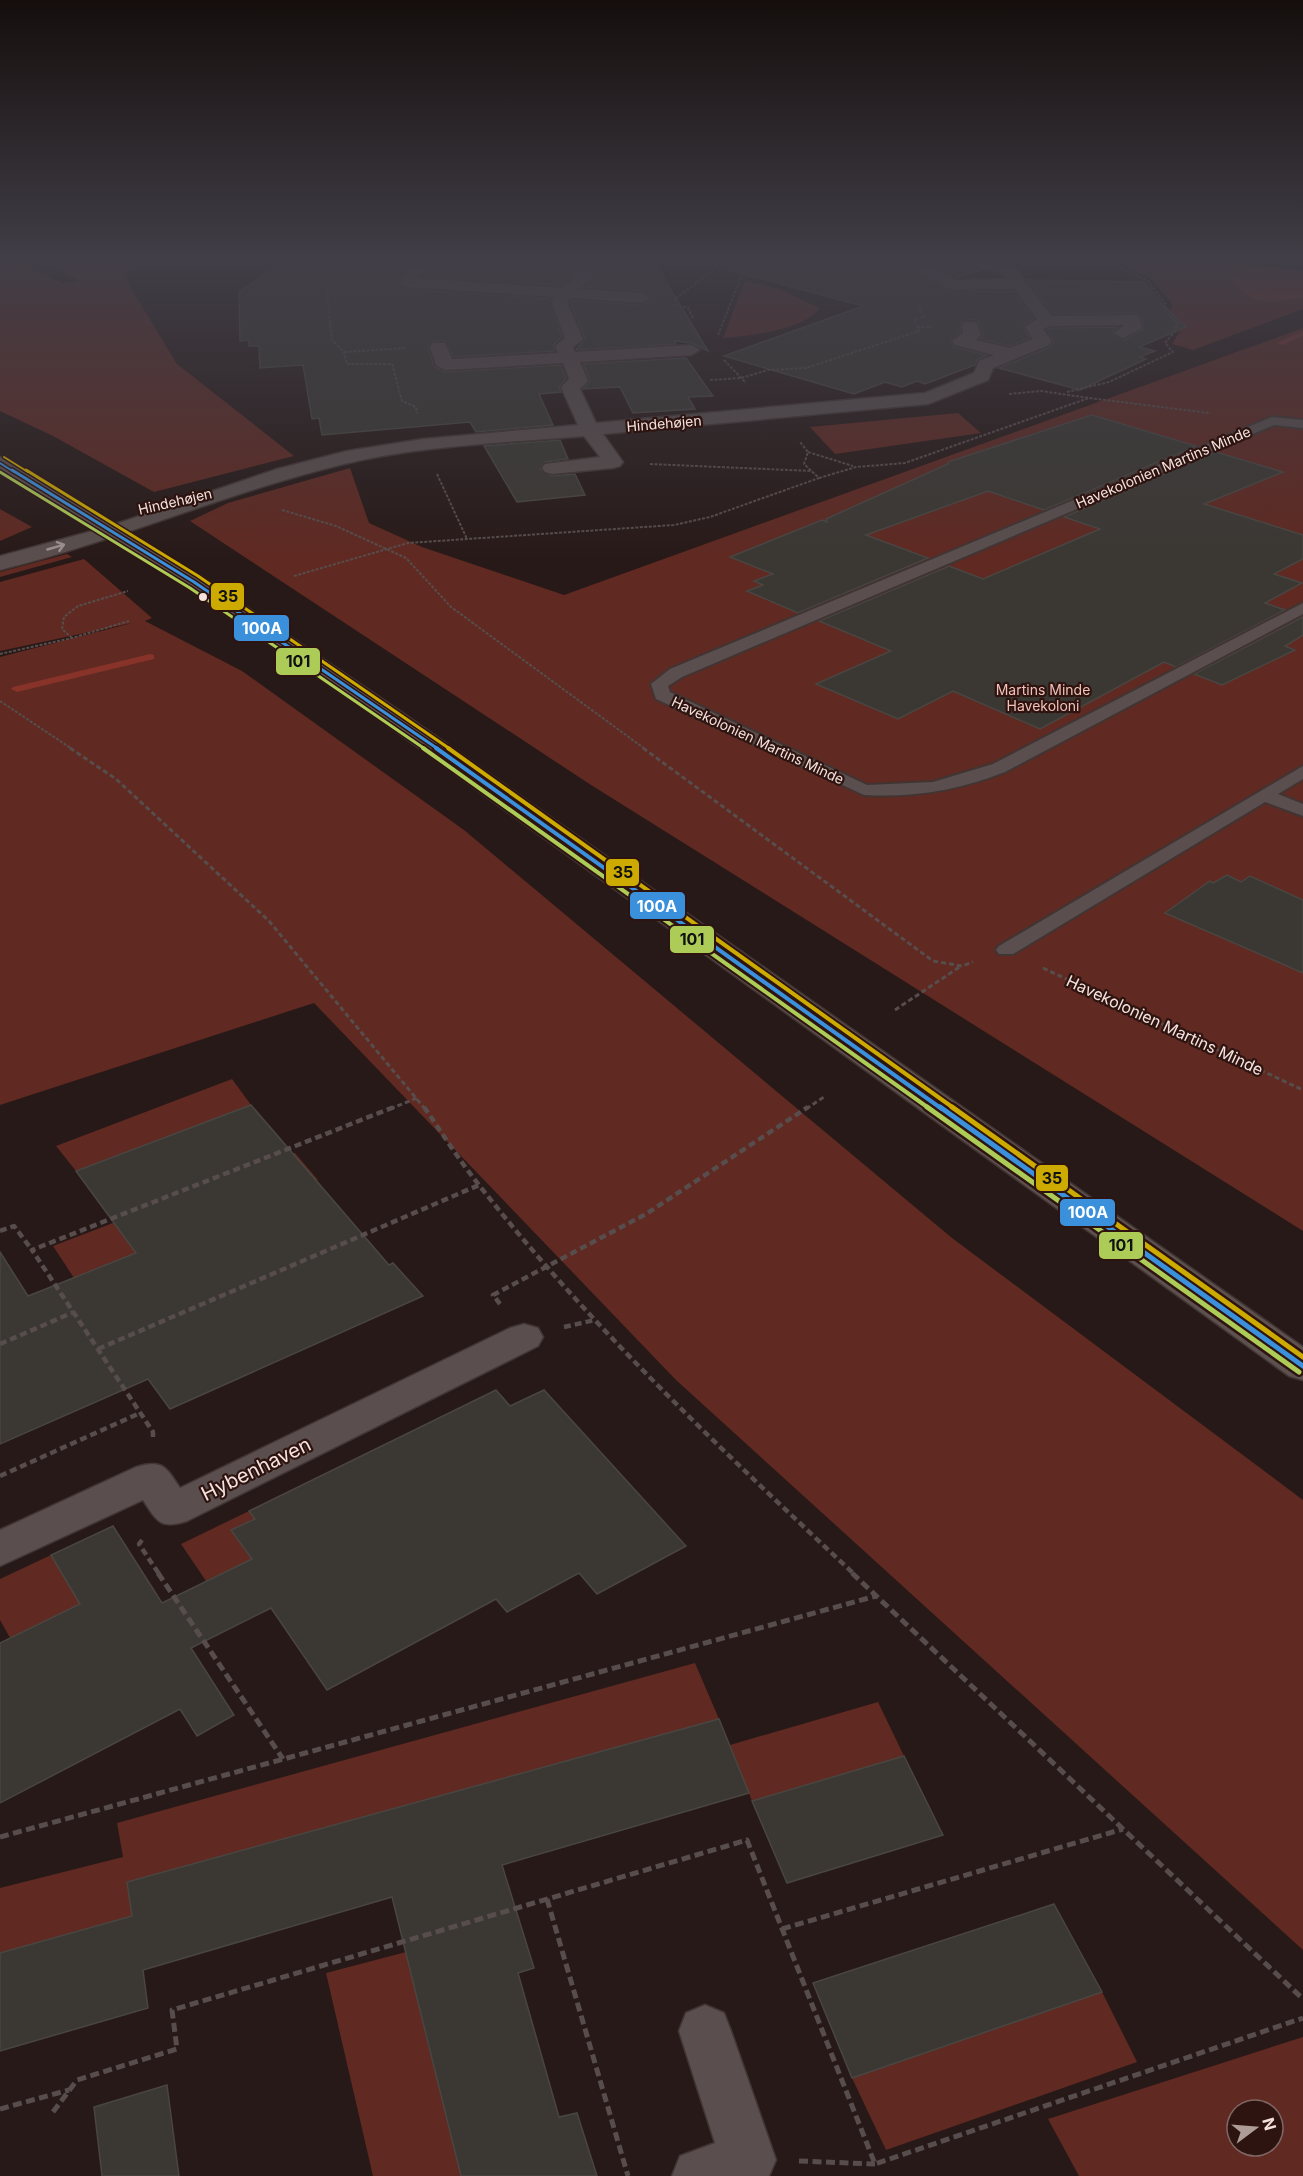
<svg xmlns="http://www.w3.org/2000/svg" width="1303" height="2176" font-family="Inter,sans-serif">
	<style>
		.green { fill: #602921; fill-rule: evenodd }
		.water { fill: #87332a }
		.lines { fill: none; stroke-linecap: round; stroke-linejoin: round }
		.stream { fill: #87332a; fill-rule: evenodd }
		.building { fill: #3b3833; stroke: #494642; stroke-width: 1.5 }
		.service-casing { stroke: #413533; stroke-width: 4 }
		.minor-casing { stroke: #413533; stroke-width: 3 }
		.secondary-casing { stroke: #413533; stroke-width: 3 }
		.path-far3 { stroke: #574d4c; stroke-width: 2; stroke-dasharray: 3 1.5; stroke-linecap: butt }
		.path-far2 { stroke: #574d4c; stroke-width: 3; stroke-dasharray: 5 3; stroke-linecap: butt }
		.path-far1 { stroke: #574d4c; stroke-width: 4.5; stroke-dasharray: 7 4; stroke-linecap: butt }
		.path { stroke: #574d4c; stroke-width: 5; stroke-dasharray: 9 4.5; stroke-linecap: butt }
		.service { fill: #5a4f4e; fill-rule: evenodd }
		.minor { fill: #5a4f4e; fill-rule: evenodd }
		.secondary { fill: #5d514f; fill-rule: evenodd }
		.bus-1-far3-casing { stroke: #2e1410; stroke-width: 4.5 }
		.bus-1-far2-casing { stroke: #2e1410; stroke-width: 6 }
		.bus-1-far1-casing { stroke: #2e1410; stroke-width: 8 }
		.bus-1-casing { stroke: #2e1410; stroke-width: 10 }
		.bus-2-far2-casing { stroke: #2e1410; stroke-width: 6 }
		.bus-2-far1-casing { stroke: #2e1410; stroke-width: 8 }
		.bus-2-casing { stroke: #2e1410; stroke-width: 10 }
		.bus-3-far3-casing { stroke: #2e1410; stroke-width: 4.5 }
		.bus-3-far2-casing { stroke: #2e1410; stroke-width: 6 }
		.bus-3-far1-casing { stroke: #2e1410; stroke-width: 8 }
		.bus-3-casing { stroke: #2e1410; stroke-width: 10 }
		.bus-1-far3 { stroke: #3a90db; stroke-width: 2 }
		.bus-1-far2 { stroke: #3a90db; stroke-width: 3 }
		.bus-1-far1 { stroke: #3a90db; stroke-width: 4 }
		.bus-1 { stroke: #3a90db; stroke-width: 5 }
		.bus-2-far2 { stroke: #adcb57; stroke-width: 3 }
		.bus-2-far1 { stroke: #adcb57; stroke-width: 4 }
		.bus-2 { stroke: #adcb57; stroke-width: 5 }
		.bus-3-far3 { stroke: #ca0; stroke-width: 2 }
		.bus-3-far2 { stroke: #ca0; stroke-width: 3 }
		.bus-3-far1 { stroke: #ca0; stroke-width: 4 }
		.bus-3 { stroke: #ca0; stroke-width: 5 }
		.oneway { stroke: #a0918f }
		.bus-dot { fill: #f5e2de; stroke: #2e1410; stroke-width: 2 }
		.labels { text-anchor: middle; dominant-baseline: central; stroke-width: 4.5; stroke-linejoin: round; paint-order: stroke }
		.far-street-label { font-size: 14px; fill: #f5e2de; stroke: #2e1410 }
		.far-park-label { font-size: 14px; fill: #f4c0b7; stroke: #2e1410 }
		.street-label { font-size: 16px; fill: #f5e2de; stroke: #2e1410 }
		.near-street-label { font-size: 20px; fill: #f5e2de; stroke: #2e1410 }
		.line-badge { stroke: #2e1410; stroke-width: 2 }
		.badge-label { font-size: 16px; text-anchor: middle; font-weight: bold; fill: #fff }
		.pale-badge-label { font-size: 16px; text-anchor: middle; font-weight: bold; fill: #111 }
	</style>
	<rect width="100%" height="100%" fill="#271917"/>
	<g class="green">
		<path d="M0,257H10L63,284L79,281L32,257H173L122,274L177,364L294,456L154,492L53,436L0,411Z"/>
		<path d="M1120,257H1190L1303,270V309L1193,350L1172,344L1184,325L1170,311L1173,305L1153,280L1130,269Z"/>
		<path d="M745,281L779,289L819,308C806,330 747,336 723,338Z"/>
		<path d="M1303,328V1231L591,785L190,521L228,503L350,468L369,523L422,547L564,595Z"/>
		<path d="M958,413L981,433L835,454L810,427Z"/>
		<path d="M0,509L32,527L0,541Z"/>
		<path d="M67,554L72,557L0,577V572Z"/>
		<path d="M84,559L152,618L145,621L242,671L464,830L952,1238L1303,1500V1950L676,1380L314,1003L0,1105V657L132,623L0,651V582Z"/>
		<path d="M232,1079L251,1105L76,1171L56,1146Z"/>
		<path d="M295,1153L318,1180L74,1278L53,1246Z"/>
		<path d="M249,1511L255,1519L231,1530L252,1559L206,1581L181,1544Z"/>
		<path d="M51,1555L80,1604L14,1645L0,1620V1579Z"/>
		<path d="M695,1663L719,1719L127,1882L132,1916L0,1953V1888L123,1857L117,1823Z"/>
		<path d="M878,1702L904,1756L752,1801L730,1745Z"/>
		<path d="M406,1952L461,2176H373L326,1973Z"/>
		<path d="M1102,1992L1137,2062L886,2150L852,2078Z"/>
		<path d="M1303,2037V2176H1079L1048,2119ZM1237,2110H1273V2146H1237Z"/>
	</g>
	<path class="water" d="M1257,268L1303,272V298C1272,302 1248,307 1230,277L1239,271Z"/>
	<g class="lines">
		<g class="stream">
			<path d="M1303,331V336L1283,345L1276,343Z"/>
			<path d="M150,654L154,655V659L17,692L11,689L13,687Z"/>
		</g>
	</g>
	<g class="building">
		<path d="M290,257H592L562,286L423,276L426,271L415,264L408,267L396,282L406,289L550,299L562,337L553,345L555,351L453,357L445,341H433L428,348L434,366L445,372L561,365L566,378L559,387L561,392L539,394L553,425L476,432L470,422L322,435L319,418L312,419L303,365L260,368L259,346H249V340L240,341L239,292Z"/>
		<path d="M614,257H651L708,351L692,343L674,341L676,344L576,350L585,338L570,303L572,300L642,305L652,299L642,291L585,287Z"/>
		<path d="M730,257H952L955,263L980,270L957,278L949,272L924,265L913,273L952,292L1013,291L1034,318L1023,327L1030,338L1010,346L980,339L983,334L977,320H964L960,325L961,332L950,341L954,347L987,355L978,359L975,365L925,384L917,381L902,387L885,382L854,394L724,356L863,306L728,270Z"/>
		<path d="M1027,280L1144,282L1162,304L1186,327L1139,347L1155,351L1140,357L1146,359L1080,390L999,368L1050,347L1054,341L1047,330L1050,328L1118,327L1112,334L1124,340L1144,329L1141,315L1133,313L1053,314Z"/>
		<path d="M686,358L713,396L688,397L695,409L633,413L620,387L583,389L590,381L583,364Z"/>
		<path d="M1092,415L1196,446L1044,510L988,491L866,535L928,558L798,613L747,591L763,585L754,581L773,574L730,557L822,520L827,522L826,519L948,464V462Z"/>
		<path d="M560,440L568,459L545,462L540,469L551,476L575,474L585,495L517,502L484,446Z"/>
		<path d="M1216,452L1283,472L1204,504L1303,535V559L1274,574L1302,583L1265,603L1285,610L1176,667L1164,662L1040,729L953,691L898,719L816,684L891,651L819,621L949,566L983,579L1100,529L1064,517Z"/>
		<path d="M1303,617V635L1285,646L1295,650L1222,685L1194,674Z"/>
		<path d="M1227,875L1241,882L1250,876L1303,900V973L1165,913L1210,881L1213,883Z"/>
		<path d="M251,1105L389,1265L393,1263L423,1296L170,1409L148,1379L0,1444V1252L28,1296L136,1253L76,1171Z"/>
		<path d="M496,1390L510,1406L544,1390L686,1546L597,1594L579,1573L507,1612L496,1599L327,1690L271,1608L191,1648L234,1715L197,1736L180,1709L0,1803V1643L80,1604L51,1555L113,1526L162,1603L252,1559L231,1530L255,1519L249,1511Z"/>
		<path d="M719,1719L749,1793L502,1865L534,1968L518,1973L559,2117L577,2113L597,2176H461L392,1897L143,1970L148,2008L0,2051V1953L132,1916L127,1882Z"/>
		<path d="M904,1756L943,1835L787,1883L752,1801Z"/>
		<path d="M1054,1904L1102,1992L852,2078L813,1983Z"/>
		<path d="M167,2085L179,2176H102L94,2107Z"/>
	</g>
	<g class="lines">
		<g class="service-casing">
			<g id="service">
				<path d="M1272,417L1303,420V428L1274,425L682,677L668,686L670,692L867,785L933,782L993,764L1303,603V614L1005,772C959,790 914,798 864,795L656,699L651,684L670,669Z"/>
				<path d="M1303,766V779L1278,794L1303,804V816L1265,802L1013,954H999L996,950L999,946Z"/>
			</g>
		</g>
		<g class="minor-casing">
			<g id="minor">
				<path d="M595,257H612L580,289L642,293L650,298L642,303L571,298L567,302L583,339L573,347L575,352L691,345L700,350L691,355L580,362L588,381L580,389L596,423L925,393L974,373L979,361L994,355L955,345L952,341L963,333L962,326L964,322H976L981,335L976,340L1010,348L1033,339L1025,327L1037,319L1014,289L952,290L915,272L923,267L948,274L956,280L1007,279L1003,274L956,261L954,257H974L1015,268L1052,316L1133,315L1139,316L1142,328L1123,338L1114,333L1125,325L1050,326L1043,329L1052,341L1049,345L993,368L988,380L928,404L603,434L623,462L620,466L613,468L552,474L545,472L542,468L545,464L600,457L584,436C505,443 422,445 344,464C228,492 117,541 0,570V556L107,527L277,469L347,451L423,439L578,425L561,387L569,379L563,363L445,370L436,365L430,347L433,343H445L452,359L558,353L555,346L565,338L551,301L554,297L406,287L398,282L410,268L416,266L424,271L418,278L563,288Z"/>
				<path d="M1059,257H1077L1081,261L1073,266Z"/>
				<path d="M524,1324L538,1328L543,1337L538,1346L187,1521C160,1530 157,1521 143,1500L0,1566V1530L136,1467C163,1459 166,1467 180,1488L510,1328Z"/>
				<path d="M705,2005L724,2013L731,2031L776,2160L769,2176H672L680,2156L715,2143L679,2031L686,2013Z"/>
			</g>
		</g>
		<g class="secondary-casing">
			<path id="secondary" d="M0,457L202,577L404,714L1303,1347V1380L1289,1376L386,724L186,587L0,472Z"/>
		</g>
		<g class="path-far3">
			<path d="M366,257L354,266L345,267L326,285L332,340L344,352L347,364H392L402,401L416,407L417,413"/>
			<path d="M1110,257L1122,269L1147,280L1166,305L1164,309"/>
			<path d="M748,259H810L892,282"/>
			<path d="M354,266L377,268"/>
			<path d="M693,318L688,308L675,305V299L712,271L716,266L714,263L717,257"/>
			<path d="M917,327H932"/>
			<path d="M718,335L749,257"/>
			<path d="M344,352L407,348"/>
			<path d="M724,360L746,383"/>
			<path d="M710,380L741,378L768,370L806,368L919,331L914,320L924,317L918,304"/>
			<path d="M1067,392L1109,382L1173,352L1165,343L1176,330L1177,322L1168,314"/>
			<path d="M1009,394L1041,391L1089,398"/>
			<path d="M808,452L853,466"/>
			<path d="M650,464L812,471"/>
			<path d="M437,474L467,539"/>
			<path d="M819,478L856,467L905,463L1089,398L1209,413"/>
			<path d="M282,510L336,526L406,558L451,607L645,749"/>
			<path d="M294,576L408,543L674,525L710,517L819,478L804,464L808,452L800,442"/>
			<path d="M72,638L62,629L64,617L78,606L128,591"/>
			<path d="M0,654L72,638L129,621"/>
			<path d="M0,701L72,749"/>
		</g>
		<g class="path-far2">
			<path d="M70,748L116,779L269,921L425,1109"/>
			<path d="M643,748L933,961L962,966L973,962"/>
			<path d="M1043,968L1303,1090"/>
			<path d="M895,1010L961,966"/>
			<path d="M390,1109L417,1098"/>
			<path d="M806,1109L824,1097"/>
		</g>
		<g class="path-far1">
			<path d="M424,1107C442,1133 459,1160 479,1185C590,1327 723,1451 854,1574"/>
			<path d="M0,1231L14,1226L32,1250"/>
			<path d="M500,1304L493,1295L646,1214L808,1107"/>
			<path d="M564,1327L595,1320"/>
			<path d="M0,1344L74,1312"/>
			<path d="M98,1349L479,1185"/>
			<path d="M153,1437V1432L32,1250L394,1107"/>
			<path d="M0,1476L140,1413"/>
			<path d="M142,1540L139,1544L159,1574"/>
		</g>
		<g class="path">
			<path d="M158,1573L283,1759"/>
			<path d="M852,1573L1303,1999"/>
			<path d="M0,1837L876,1596"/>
			<path d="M547,1899L628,2176"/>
			<path d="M782,1929L1123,1829"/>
			<path d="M0,2109L69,2090"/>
			<path d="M53,2112L77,2080L177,2049L172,2010L747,1840L875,2164L1303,2018"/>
			<path d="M799,2161L875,2164"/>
		</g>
		<use href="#service" class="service"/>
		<use href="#minor" class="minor"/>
		<use href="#secondary" class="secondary"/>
		<g class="bus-1-far3-casing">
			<path id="bus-1-far3" d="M0,463L14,472"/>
		</g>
		<g class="bus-1-far2-casing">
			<path id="bus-1-far2" d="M12,470L194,582L438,749"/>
		</g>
		<g class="bus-1-far1-casing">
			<path id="bus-1-far1" d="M436,748L942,1109"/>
		</g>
		<g class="bus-1-casing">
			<path id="bus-1" d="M940,1107L1303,1366"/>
		</g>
		<g class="bus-2-far2-casing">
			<path id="bus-2-far2" d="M0,472L190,588L425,749"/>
		</g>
		<g class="bus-2-far1-casing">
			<path id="bus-2-far1" d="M423,748L930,1109"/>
		</g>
		<g class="bus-2-casing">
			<path id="bus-2" d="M927,1107L1299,1372"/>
		</g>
		<g class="bus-3-far3-casing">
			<path id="bus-3-far3" d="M4,457L28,472"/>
		</g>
		<g class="bus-3-far2-casing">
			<path id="bus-3-far2" d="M26,470L198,576L450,749"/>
		</g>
		<g class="bus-3-far1-casing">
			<path id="bus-3-far1" d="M448,748L955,1109"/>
		</g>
		<g class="bus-3-casing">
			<path id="bus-3" d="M952,1107L1303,1357"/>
		</g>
		<use href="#bus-1-far3" class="bus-1-far3"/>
		<use href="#bus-1-far2" class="bus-1-far2"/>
		<use href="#bus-1-far1" class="bus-1-far1"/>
		<use href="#bus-1" class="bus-1"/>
		<use href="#bus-2-far2" class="bus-2-far2"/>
		<use href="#bus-2-far1" class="bus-2-far1"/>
		<use href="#bus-2" class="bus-2"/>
		<use href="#bus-3-far3" class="bus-3-far3"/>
		<use href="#bus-3-far2" class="bus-3-far2"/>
		<use href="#bus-3-far1" class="bus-3-far1"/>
		<use href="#bus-3" class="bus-3"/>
	</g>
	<defs><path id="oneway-shaft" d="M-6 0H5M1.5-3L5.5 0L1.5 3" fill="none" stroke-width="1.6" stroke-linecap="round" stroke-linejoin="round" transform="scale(1.5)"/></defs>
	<use class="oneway" href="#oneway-shaft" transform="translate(56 547) rotate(-16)"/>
	<linearGradient id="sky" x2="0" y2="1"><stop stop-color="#150e0d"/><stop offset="0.46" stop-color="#413e47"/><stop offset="1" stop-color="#413e47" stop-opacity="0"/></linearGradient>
	<rect width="1303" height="561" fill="url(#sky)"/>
	<circle class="bus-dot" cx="203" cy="597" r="5"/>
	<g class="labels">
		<g class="far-street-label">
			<text transform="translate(664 423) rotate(-5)">Hindehøjen</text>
			<text transform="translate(1163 467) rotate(-23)">Havekolonien Martins Minde</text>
			<text transform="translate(175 501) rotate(-13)">Hindehøjen</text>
			<text transform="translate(758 740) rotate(25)">Havekolonien Martins Minde</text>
		</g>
		<g class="far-park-label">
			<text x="1043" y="689">Martins Minde<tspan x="1043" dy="16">Havekoloni</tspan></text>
		</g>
		<g class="street-label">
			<text transform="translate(1165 1025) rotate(25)">Havekolonien Martins Minde</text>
		</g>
		<g class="near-street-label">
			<text transform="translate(256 1469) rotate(-26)">Hybenhaven</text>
		</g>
	</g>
	<g class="line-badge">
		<rect x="210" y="582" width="35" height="29" rx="6" fill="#ca0"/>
		<rect x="233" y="614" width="57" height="28" rx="6" fill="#3a90db"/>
		<rect x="275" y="647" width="46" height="29" rx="6" fill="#adcb57"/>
		<rect x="605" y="858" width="35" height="29" rx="6" fill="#ca0"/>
		<rect x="629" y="891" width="57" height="29" rx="6" fill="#3a90db"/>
		<rect x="669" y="925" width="46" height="29" rx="6" fill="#adcb57"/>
		<rect x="1035" y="1164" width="34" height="28" rx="6" fill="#ca0"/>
		<rect x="1059" y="1198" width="57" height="29" rx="6" fill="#3a90db"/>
		<rect x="1098" y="1231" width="46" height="29" rx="6" fill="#adcb57"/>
	</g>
	<g class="badge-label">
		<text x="262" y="634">100A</text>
		<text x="657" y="912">100A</text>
		<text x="1088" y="1218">100A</text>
	</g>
	<g class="pale-badge-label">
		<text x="228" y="602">35</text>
		<text x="298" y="667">101</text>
		<text x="623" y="878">35</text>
		<text x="692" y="945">101</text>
		<text x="1052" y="1184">35</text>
		<text x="1121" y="1251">101</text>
	</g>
	<g transform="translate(1255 2128) rotate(74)"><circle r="28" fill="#2e1410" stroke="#7e6662" stroke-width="1.5"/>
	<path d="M0-4.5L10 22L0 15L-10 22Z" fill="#ad9c98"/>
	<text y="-9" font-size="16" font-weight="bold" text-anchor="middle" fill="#f5e2de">N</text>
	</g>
</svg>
